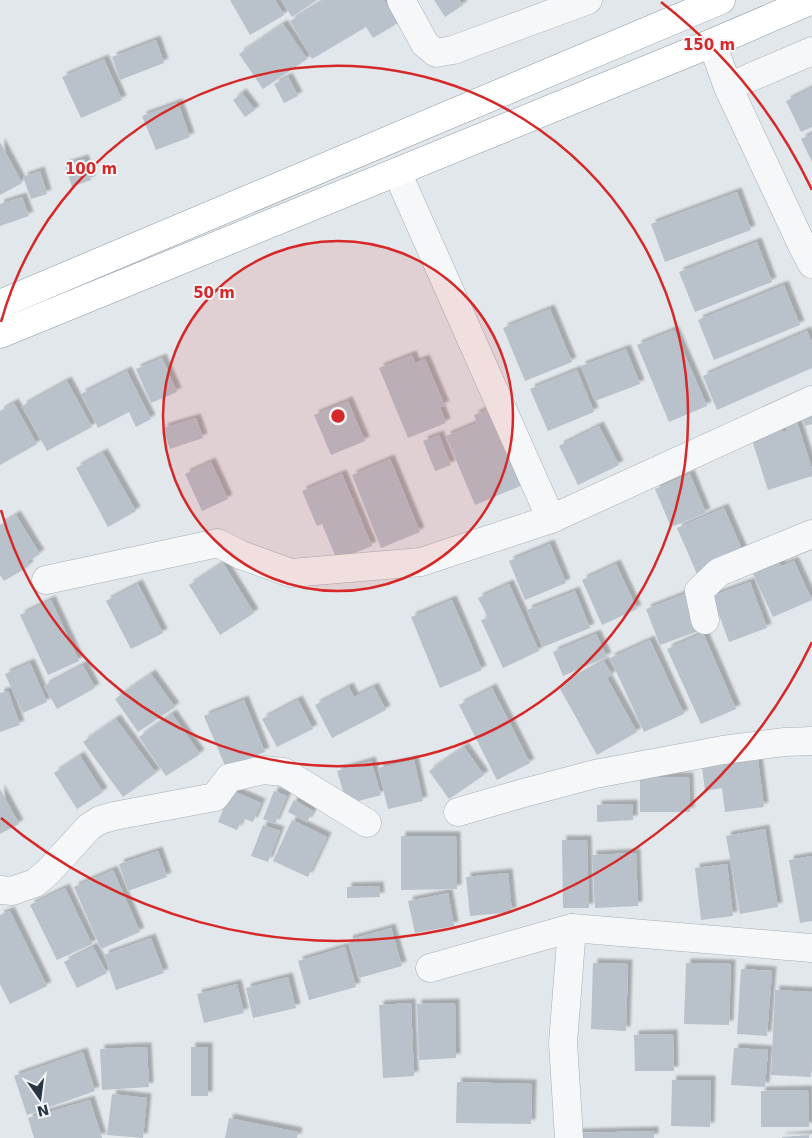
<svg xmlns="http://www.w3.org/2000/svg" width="812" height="1138" font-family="'DejaVu Sans',sans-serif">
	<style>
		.building { fill: #b9c1ca; filter: url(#shadow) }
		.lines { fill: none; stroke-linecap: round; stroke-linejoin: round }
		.minor-casing { stroke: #a7afb6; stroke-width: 29 }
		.highway-casing { stroke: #8996a3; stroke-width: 29 }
		.minor { stroke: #f5f7f9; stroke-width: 28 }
		.highway { stroke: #fff; stroke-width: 28 }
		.ring { fill: none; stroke: #d62828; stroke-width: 2.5 }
		.centre { fill: #d62828; stroke: #f2f6f8; stroke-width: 2.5 }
		.ring-label { font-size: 15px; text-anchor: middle; font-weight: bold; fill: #d62828; stroke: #f2f6f8; stroke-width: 4; stroke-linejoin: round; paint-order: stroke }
	</style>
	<defs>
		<filter id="shadow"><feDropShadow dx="4.5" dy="-4.5" stdDeviation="1" flood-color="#0004"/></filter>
	</defs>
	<rect width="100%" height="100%" fill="#e2e7eb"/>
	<g class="building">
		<path d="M230,0H275L284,15L250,35Z"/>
		<path d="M281,0H317L292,17Z"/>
		<path d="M325,0H384L398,23L373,38L366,27L312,59L290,21Z"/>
		<path d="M434,0H459L463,5L445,17Z"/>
		<path d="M283,24L307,59L263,89L239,54Z"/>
		<path d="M156,40L164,63L120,80L112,57Z"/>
		<path d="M104,59L122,100L81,118L62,77Z"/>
		<path d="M288,77L298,96L284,103L274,84Z"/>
		<path d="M812,88V127L801,132L786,101Z"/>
		<path d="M242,93L255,110L245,117L233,100Z"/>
		<path d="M178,103L190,137L156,150L142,116Z"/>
		<path d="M812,134V162L801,139Z"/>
		<path d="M0,142L22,183L0,195Z"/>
		<path d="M84,159L91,180L72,187L65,165Z"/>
		<path d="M40,171L47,194L31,199L23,177Z"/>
		<path d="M737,192L751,230L665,262L651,224Z"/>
		<path d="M22,197L29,216L0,226V204Z"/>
		<path d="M757,242L772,282L695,312L679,272Z"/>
		<path d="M784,285L800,325L714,360L698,320Z"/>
		<path d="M550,309L572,362L525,381L503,328Z"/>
		<path d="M674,330L707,406L669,422L637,345Z"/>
		<path d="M807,331L812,343V368L717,410L703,376Z"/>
		<path d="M626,349L640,384L595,401L581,366Z"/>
		<path d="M412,355L415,363L425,359L445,406L440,407L446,423L408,438L379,368Z"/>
		<path d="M162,358L177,392L151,403L136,369Z"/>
		<path d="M577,370L594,412L548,431L530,389Z"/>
		<path d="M127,371L151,419L136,427L129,412L98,428L81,394Z"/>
		<path d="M67,381L92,427L47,451L22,406Z"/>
		<path d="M348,401L365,441L331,455L314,415Z"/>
		<path d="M14,403L37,444L0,465V411Z"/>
		<path d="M492,407L525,484L475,505L446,436L477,423L474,415Z"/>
		<path d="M812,408V424L805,426L800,412Z"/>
		<path d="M196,418L203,438L170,449L163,428Z"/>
		<path d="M796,419L812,469V476L768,490L751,437L781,421L783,432L787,431L784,422Z"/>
		<path d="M599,426L619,465L578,485L559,446Z"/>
		<path d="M439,435L451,465L435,471L423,441Z"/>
		<path d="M103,453L136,511L108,527L76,468Z"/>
		<path d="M390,459L420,532L381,548L352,475Z"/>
		<path d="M211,462L228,499L202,511L185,474Z"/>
		<path d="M342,474L372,546L337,560L322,524L317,526L302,491Z"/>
		<path d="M690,474L706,513L671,527L655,489Z"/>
		<path d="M724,508L744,554L697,574L677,528Z"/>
		<path d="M16,515L40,554L27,562L29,566L4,581L0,575V525Z"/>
		<path d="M550,544L566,583L525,600L509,561Z"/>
		<path d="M794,561L812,600L773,617L753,574L779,562L781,566Z"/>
		<path d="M223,563L254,613L220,635L189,585Z"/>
		<path d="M616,564L637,609L602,625L582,580Z"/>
		<path d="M750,582L767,628L729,642L712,596Z"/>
		<path d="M138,584L163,633L131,649L106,601Z"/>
		<path d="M509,584L539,651L503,668L481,620L488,618L478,598Z"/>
		<path d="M575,591L590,628L543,647L527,610Z"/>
		<path d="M687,593L701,630L660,645L646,609Z"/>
		<path d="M51,600L79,661L48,675L20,615Z"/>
		<path d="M452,600L482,670L440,688L411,617Z"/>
		<path d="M703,633L736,709L701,724L667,649Z"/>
		<path d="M596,634L607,657L563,676L553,652Z"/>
		<path d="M650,640L684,714L644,732L610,658Z"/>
		<path d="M604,661L612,675L607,678L637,732L597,755L559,687Z"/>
		<path d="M30,663L47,702L23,713L5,674Z"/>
		<path d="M83,665L95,688L57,709L44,686Z"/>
		<path d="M151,674L175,707L138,732L115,699Z"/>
		<path d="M349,687L354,697L374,687L386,710L332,738L315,705Z"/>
		<path d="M492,688L530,763L497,780L459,705Z"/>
		<path d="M8,691L20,725L0,732V693Z"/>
		<path d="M244,700L265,752L226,768L204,716Z"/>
		<path d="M298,700L313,729L277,747L262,719Z"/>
		<path d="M172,714L200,754L166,776L139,737Z"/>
		<path d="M116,719L156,773L123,797L83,742Z"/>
		<path d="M464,747L484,775L449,799L429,771Z"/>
		<path d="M757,752L764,807L725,812L722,788L705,791L701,759Z"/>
		<path d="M80,756L103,792L77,809L54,773Z"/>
		<path d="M414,760L423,801L388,809L378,768Z"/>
		<path d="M371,761L381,795L347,804L337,771Z"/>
		<path d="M640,777H689L690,812H640Z"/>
		<path d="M0,789L19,824L0,834Z"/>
		<path d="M231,790L261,803L253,822L243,818L237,830L218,822Z"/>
		<path d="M274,791L287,796L275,824L263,819Z"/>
		<path d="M294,800L313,811L307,822L288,812Z"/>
		<path d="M633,804V820L597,822V805Z"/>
		<path d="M292,820L327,837L308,877L273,861Z"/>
		<path d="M263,825L280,831L268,862L251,856Z"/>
		<path d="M765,829L778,907L740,914L726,836Z"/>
		<path d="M401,836H456L457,889L401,890Z"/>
		<path d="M562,840H587L589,908H563Z"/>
		<path d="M158,851L167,877L128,891L119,864Z"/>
		<path d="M636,853L638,906L595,908L592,855Z"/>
		<path d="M812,856V921L800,923L789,860Z"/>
		<path d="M727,864L733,916L701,920L695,868Z"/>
		<path d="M113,870L140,932L101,949L74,887Z"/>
		<path d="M508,873L512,912L470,916L466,877Z"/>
		<path d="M379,886L380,897L347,898V887Z"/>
		<path d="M65,888L92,944L57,960L30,905Z"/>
		<path d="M448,893L454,926L415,933L408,901Z"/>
		<path d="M10,911L47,986L10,1004L0,984V915Z"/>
		<path d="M391,928L402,966L359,978L348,940Z"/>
		<path d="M151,938L164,973L116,990L104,955Z"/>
		<path d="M93,947L107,973L77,988L64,962Z"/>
		<path d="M345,947L356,987L309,1000L298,961Z"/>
		<path d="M593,963L628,964L626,1031L591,1029Z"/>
		<path d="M686,963L731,964L729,1025L684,1024Z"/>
		<path d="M741,969L772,971L767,1036L737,1034Z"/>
		<path d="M288,977L296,1008L253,1018L246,988Z"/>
		<path d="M237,984L244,1013L204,1023L197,994Z"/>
		<path d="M775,990L812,992V1054L811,1077L771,1075Z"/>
		<path d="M411,1003L414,1076L383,1078L379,1005Z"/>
		<path d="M455,1003L456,1058L419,1060L417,1004Z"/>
		<path d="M673,1034L674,1071H635L634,1035Z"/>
		<path d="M147,1047L149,1087L102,1090L100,1049Z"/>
		<rect x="191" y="1047" width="17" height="49"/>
		<path d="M734,1048L768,1050L765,1087L731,1085Z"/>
		<path d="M83,1052L95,1091L27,1115L14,1076Z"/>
		<path d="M672,1080H711L710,1127L671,1126Z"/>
		<path d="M457,1082L532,1084L531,1124L456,1123Z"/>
		<path d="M808,1090L809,1127H761V1091Z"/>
		<path d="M112,1094L147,1098L143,1138L107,1135Z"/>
		<path d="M90,1100L102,1138H34L28,1118Z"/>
		<path d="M229,1118L298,1132L297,1138H225Z"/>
		<path d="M654,1131V1138H576V1133Z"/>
		<path d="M809,1135V1138H782V1137Z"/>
	</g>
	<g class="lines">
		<g class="minor-casing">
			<g id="minor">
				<path d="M401,0L425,44L436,53L453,50L588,0"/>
				<path d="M712,43L728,87L803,247L812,264"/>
				<path d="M728,87L812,51"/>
				<path d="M397,172L551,519"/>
				<path d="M46,580L218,543L241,555L291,573L421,562L551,519L812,400"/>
				<path d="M705,620L699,591L719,572L812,534"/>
				<path d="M458,812L520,794L595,774L723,750L785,742L812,741"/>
				<path d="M0,890L12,891L35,883L48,872L89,827L100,820L114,816L215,797L229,778L263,770L284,772L367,823"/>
				<path d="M430,968L572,928L812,948"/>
				<path d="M569,1138L563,1043L572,928"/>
			</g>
		</g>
		<g class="highway-casing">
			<g id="highway">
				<path d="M0,304L721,0"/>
				<path d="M0,334L712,43L812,0"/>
			</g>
		</g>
		<use href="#minor" class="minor"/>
		<use href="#highway" class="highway"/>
	</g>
	<circle cx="338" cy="416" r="175" fill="#d62828" fill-opacity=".12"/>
	<g class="ring">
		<circle cx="338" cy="416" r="175"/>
		<path d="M1 322A350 350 0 1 1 1 510"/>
		<path d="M812 642A525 525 0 0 1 1 818M661 2A525 525 0 0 1 812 190"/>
	</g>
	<circle cx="338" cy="416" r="8" class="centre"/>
	<g class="ring-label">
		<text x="709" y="50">150 m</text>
		<text x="91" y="174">100 m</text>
		<text x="214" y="298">50 m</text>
	</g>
	<g transform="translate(40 1098) rotate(166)" stroke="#f2f6f8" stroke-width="4" paint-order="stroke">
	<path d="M0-4L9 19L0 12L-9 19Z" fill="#293745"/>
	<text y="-8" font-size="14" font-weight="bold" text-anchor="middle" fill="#293745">N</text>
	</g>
</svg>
